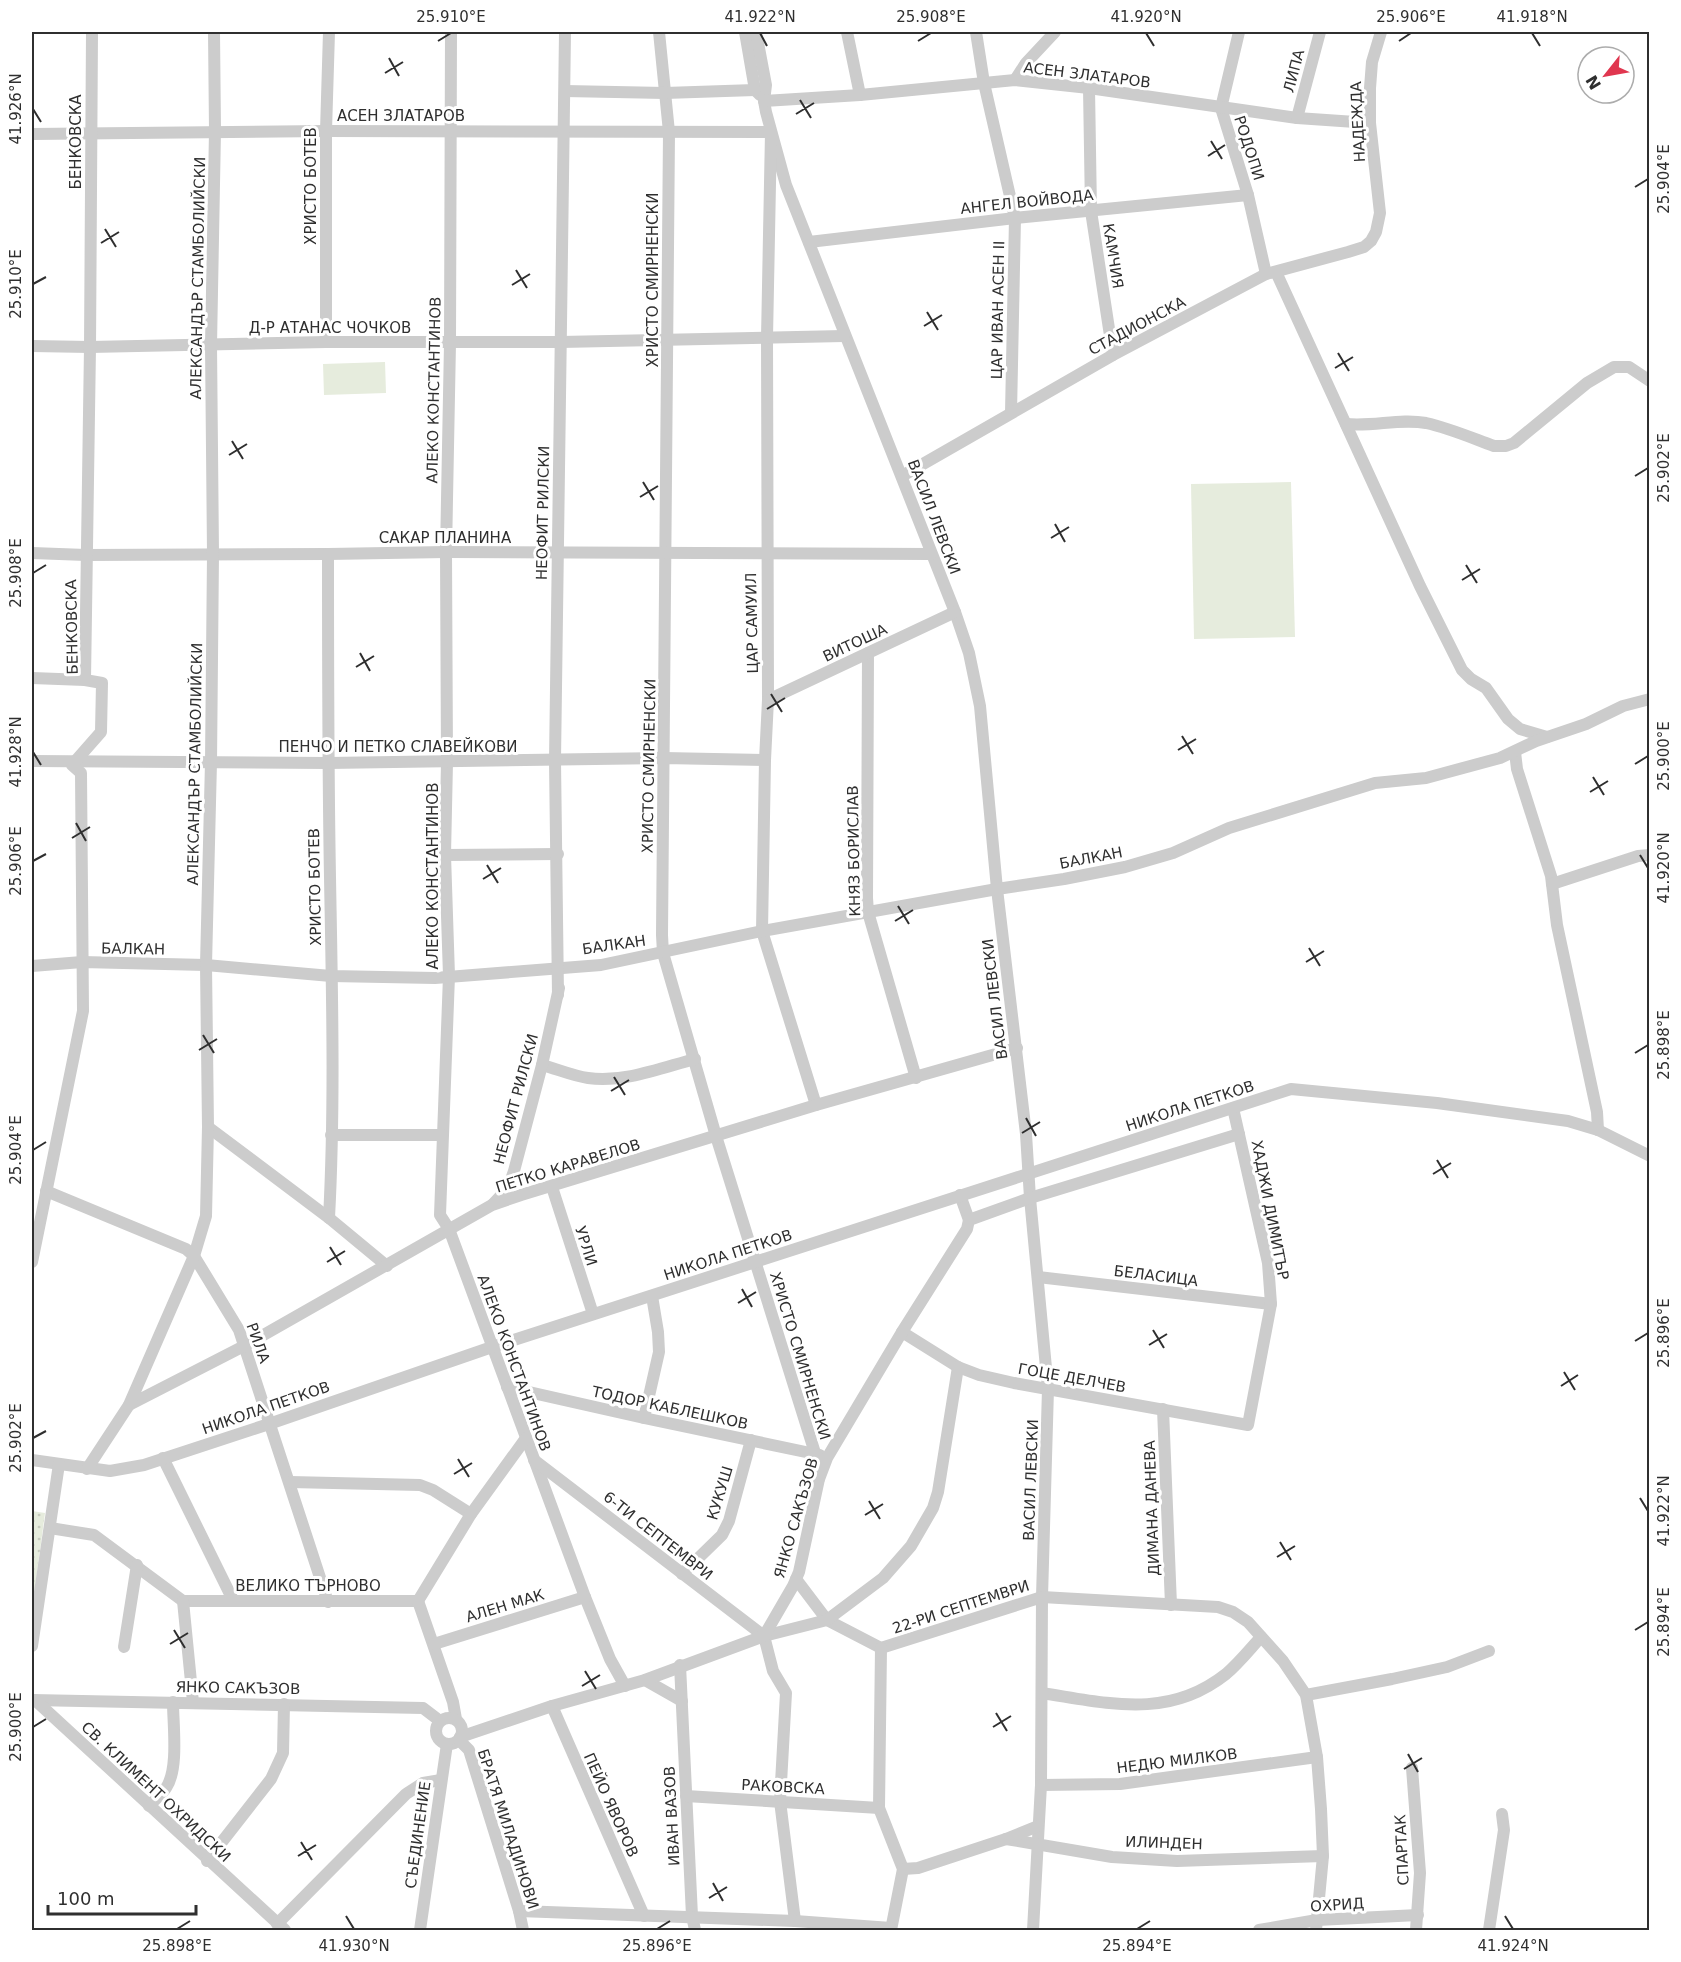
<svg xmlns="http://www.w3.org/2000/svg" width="1681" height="1962" font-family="'DejaVu Sans',sans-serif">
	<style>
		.grass { fill: url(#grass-dots) }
		.pitch { fill: #e6ecdd }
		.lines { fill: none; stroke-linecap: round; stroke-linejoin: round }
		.minor { stroke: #ccc; stroke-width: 12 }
		.ticks { fill: none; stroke: #2f2f2f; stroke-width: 2 }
		.labels { text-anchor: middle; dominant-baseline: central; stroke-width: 6; stroke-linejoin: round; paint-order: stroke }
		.street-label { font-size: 15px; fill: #2f2f2f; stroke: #fff }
		.neatline { fill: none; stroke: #2f2f2f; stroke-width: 2 }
		.ticks-label { font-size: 15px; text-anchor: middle; fill: #2f2f2f }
	</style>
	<defs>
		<pattern id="grass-dots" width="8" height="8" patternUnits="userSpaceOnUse" patternTransform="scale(1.5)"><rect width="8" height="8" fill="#e6ecdd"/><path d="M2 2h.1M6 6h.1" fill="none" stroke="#c6cbbe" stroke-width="1.8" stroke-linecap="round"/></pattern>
	</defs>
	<rect width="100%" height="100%" fill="#fff"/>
	<path class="grass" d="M32,1511L45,1513L32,1610Z"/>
	<g class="pitch">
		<path d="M385,362L386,393L324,395L323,364Z"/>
		<path d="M1291,482L1295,637L1194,639L1191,484Z"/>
	</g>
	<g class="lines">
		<g class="minor">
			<path d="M451,32L450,343L446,552L447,762L445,855L449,976L440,1215L449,1229L585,1597L610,1659L625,1686"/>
			<path d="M659,32L669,132L662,935L663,953L716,1136L815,1453L819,1479"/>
			<path d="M745,32L755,90L760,95"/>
			<path d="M756,32L766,85L764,101L766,112L786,185L955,612L969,653L980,706L997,889L1026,1134L1030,1198L1048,1389L1042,1597L1041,1785L1033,1930"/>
			<path d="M847,32L860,95"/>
			<path d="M976,32L984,83L1015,218L1011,413"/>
			<path d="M1239,32L1221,108L1248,195L1266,274"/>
			<path d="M1015,80L1026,63L1055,32"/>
			<path d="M1089,88L1091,211L1113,355"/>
			<path d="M565,91L665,93L755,90"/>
			<path d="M764,101L860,95L1015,80L1089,88L1297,118L1370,123"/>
			<path d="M1297,118L1320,32"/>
			<path d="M32,134L326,131L771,132L767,338L768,700L765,760L762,931L816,1105"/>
			<path d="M809,242L1015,218L1248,195"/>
			<path d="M1276,272L1420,586L1462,670L1471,679L1486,688L1508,719L1520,729L1547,737"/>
			<path d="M326,342V131L329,32"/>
			<path d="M32,346L90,347L326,342H561L844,336"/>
			<path d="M1346,424C1373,427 1400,418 1426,423C1449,428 1472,438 1494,446H1506L1514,443L1587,383L1614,367H1629L1650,381"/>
			<path d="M902,476L1113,355L1266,274L1348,252L1364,247L1371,241L1376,232L1380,213L1370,123V88L1372,62L1381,32"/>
			<path d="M32,553L86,555L328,554L446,552L931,554"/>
			<path d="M328,554C328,662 328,770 330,877C332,991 335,1105 329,1218"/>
			<path d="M868,653L867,898L868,912L916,1078"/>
			<path d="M32,678L85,680"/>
			<path d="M768,700L955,612"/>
			<path d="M1515,752L1517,769L1551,876L1557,925L1597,1112L1598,1130"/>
			<path d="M32,761L328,763L664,758L765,760"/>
			<path d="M445,855L558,854"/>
			<path d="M1552,884L1638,856L1650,855"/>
			<path d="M32,966L82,962L206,965L331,976L435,978L601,965L762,931L997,889L1064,879L1125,867L1173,853L1229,828L1375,783L1426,778L1500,758L1536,741L1586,724L1623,706L1650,699"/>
			<path d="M558,995L555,761L565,32"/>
			<path d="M542,1065C557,1069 573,1076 588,1078C624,1083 661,1068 695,1059"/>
			<path d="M208,1127L329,1218L387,1266"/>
			<path d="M331,1135H442"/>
			<path d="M552,1187L593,1314"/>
			<path d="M46,1191L186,1249L194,1256L239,1330L328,1602"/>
			<path d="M960,1195L969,1220"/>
			<path d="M493,1204L508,1188L514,1171L542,1065L559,988"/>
			<path d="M32,1262L83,1011L81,773L72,765L101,732L102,683L85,680L90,347L92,32"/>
			<path d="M1038,1277L1271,1304"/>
			<path d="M902,1332L958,1367L979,1375L1014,1383L1248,1425L1271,1304L1268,1263L1233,1108"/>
			<path d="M507,1387L644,1418L820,1455"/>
			<path d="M129,1405L244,1346L492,1205L521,1195L816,1105L1017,1048"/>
			<path d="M1163,1409L1171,1605"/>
			<path d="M644,1418L659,1352L658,1332L652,1296"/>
			<path d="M163,1458L233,1600"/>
			<path d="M32,1460L110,1471L144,1465L269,1424L492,1347L1291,1089L1437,1103L1568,1121L1598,1130L1650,1156"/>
			<path d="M534,1460L764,1636"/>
			<path d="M87,1469L129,1405L194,1256L206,1216L208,1127L206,965L211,762L213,554L211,345L215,131L214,32"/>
			<path d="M290,1482L420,1485L433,1490L471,1514"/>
			<path d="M50,1528L94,1535L183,1601H418L453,1702L456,1719"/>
			<path d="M682,1574L722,1535L729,1521L751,1440"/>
			<path d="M796,1579L827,1620L881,1648L1042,1597L1218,1607L1233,1612L1248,1622L1283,1661L1306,1695L1317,1757L1321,1809L1323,1856L1316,1930"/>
			<path d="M183,1601L193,1702"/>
			<path d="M418,1601L471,1514L526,1438"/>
			<path d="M764,1636L827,1620L883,1578L911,1546L933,1508L938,1492L958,1367"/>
			<path d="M764,1636L773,1671L786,1693L780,1801L795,1921"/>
			<path d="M434,1644L585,1597"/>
			<path d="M32,1646L59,1464"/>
			<path d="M124,1647L137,1565"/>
			<path d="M881,1648L879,1808L903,1869L891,1930"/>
			<path d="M680,1665L692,1916L695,1930"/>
			<path d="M645,1680L682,1701"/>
			<path d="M1042,1693C1108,1703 1168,1720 1226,1674C1239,1663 1250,1649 1261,1637"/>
			<path d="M1306,1695L1392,1679L1447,1667L1489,1651"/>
			<path d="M32,1700L423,1708L440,1721"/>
			<path d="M35,1700L285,1930"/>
			<path d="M552,1706L644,1916"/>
			<circle cx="449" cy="1731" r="13"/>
			<path d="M460,1737L552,1706L645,1680L764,1636L793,1586L799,1572L819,1479L827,1458L902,1332L967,1229L969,1220L1030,1198L1239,1134"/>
			<path d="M459,1740L469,1750L519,1911L523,1930"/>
			<path d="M1412,1768L1420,1873L1416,1930"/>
			<path d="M1041,1785L1120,1784L1317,1757"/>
			<path d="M686,1796L879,1808"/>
			<path d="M149,1806C154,1800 162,1794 166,1788C179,1769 173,1725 173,1702"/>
			<path d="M1006,1839L1112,1857L1177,1861L1323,1856"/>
			<path d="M207,1861L271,1779L283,1753L284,1704"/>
			<path d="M903,1869L918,1868L1006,1839L1038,1826"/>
			<path d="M519,1911L795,1921L891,1928"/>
			<path d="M277,1924L406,1794L423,1783L441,1780"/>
			<path d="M420,1930L447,1744"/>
			<path d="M1259,1930L1317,1920L1418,1915"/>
			<path d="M1489,1930L1504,1830L1502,1814"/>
		</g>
	</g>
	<path class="ticks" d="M760,33L767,46M1146,33L1154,46M1532,33L1540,46M438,41L451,33M918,41L931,33M1399,41L1411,33M389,58L399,76M385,73L403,62M800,100L811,118M33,109L41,122M796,114L814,103M1211,141L1222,159M1208,156L1225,145M1635,187L1648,179M105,229L116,247M101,243L119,232M516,270L527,288M33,284L46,277M512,285L530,274M927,312L938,330M924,326L942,315M1338,353L1349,371M1335,368L1353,357M232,441L243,459M229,455L247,444M1635,476L1648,468M643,482L654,500M640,497L658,486M1055,524L1065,542M1051,538L1069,527M1466,565L1477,583M33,573L46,565M1462,580L1480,569M360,653L370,671M356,667L374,656M771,694L782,712M767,709L785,698M1182,736L1193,754M1178,750L1196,739M33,752L41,765M1635,764L1648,756M1593,777L1604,795M1590,792L1608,781M76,823L86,841M72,838L90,827M1640,855L1648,868M33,861L46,854M487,865L498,883M483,879L501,868M898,906L909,924M895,921L913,910M1309,948L1320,966M1306,962L1324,951M203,1035L214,1053M199,1050L217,1039M1635,1053L1648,1045M614,1077L625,1095M611,1091L629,1080M1026,1118L1036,1136M1022,1133L1040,1122M33,1150L46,1142M1437,1160L1448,1178M1433,1174L1451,1163M330,1247L341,1265M327,1262L345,1251M742,1289L752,1307M738,1303L756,1292M1153,1330L1164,1348M1635,1341L1648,1333M1149,1345L1167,1334M1564,1372L1575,1390M1561,1386L1578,1375M33,1438L46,1431M458,1459L469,1477M454,1474L472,1463M1640,1498L1648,1511M869,1501L880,1519M865,1515L883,1504M1280,1542L1291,1560M1277,1557L1295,1546M174,1630L185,1648M1635,1630L1648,1622M170,1644L188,1633M585,1671L596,1689M582,1686L600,1675M996,1713L1007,1731M33,1727L46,1719M993,1727L1011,1716M1408,1754L1418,1772M1404,1769L1422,1758M301,1842L312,1860M298,1856L316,1845M713,1883L723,1901M709,1898L727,1887M346,1916L354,1929M1505,1916L1513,1929M177,1929L190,1921M657,1929L670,1921M1137,1929L1150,1921"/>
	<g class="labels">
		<g class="street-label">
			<text transform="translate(1294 71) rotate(-75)">ЛИПА</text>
			<text transform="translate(1087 75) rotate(7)">АСЕН ЗЛАТАРОВ</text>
			<text x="401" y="116">АСЕН ЗЛАТАРОВ</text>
			<text transform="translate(1358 122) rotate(-93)">НАДЕЖДА</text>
			<text transform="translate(76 142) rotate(-90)">БЕНКОВСКА</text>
			<text transform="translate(1249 148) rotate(72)">РОДОПИ</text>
			<text transform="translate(311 186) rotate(-90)">ХРИСТО БОТЕВ</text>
			<text transform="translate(1027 202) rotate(-6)">АНГЕЛ ВОЙВОДА</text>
			<text transform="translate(1113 256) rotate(81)">КАМЧИЯ</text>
			<text transform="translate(198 278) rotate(-89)">АЛЕКСАНДЪР СТАМБОЛИЙСКИ</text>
			<text transform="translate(653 280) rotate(-90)">ХРИСТО СМИРНЕНСКИ</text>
			<text transform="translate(998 310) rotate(-89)">ЦАР ИВАН АСЕН II</text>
			<text transform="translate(1137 326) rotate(-28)">СТАДИОНСКА</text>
			<text x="330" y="328">Д-Р АТАНАС ЧОЧКОВ</text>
			<text transform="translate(434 390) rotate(-89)">АЛЕКО КОНСТАНТИНОВ</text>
			<text transform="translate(543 513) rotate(-89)">НЕОФИТ РИЛСКИ</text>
			<text transform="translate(934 517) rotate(69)">ВАСИЛ ЛЕВСКИ</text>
			<text x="445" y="538">САКАР ПЛАНИНА</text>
			<text transform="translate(752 623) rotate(-91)">ЦАР САМУИЛ</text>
			<text transform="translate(72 627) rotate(-91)">БЕНКОВСКА</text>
			<text transform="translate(855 643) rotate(-25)">ВИТОША</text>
			<text x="398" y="747">ПЕНЧО И ПЕТКО СЛАВЕЙКОВИ</text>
			<text transform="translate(195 764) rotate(-89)">АЛЕКСАНДЪР СТАМБОЛИЙСКИ</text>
			<text transform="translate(649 766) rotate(-89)">ХРИСТО СМИРНЕНСКИ</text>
			<text transform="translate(854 851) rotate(-91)">КНЯЗ БОРИСЛАВ</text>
			<text transform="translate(1091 858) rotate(-11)">БАЛКАН</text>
			<text transform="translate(433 876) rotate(-90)">АЛЕКО КОНСТАНТИНОВ</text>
			<text transform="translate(315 887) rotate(-91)">ХРИСТО БОТЕВ</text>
			<text transform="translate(614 945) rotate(-8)">БАЛКАН</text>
			<text transform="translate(133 949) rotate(1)">БАЛКАН</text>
			<text transform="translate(995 999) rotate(-97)">ВАСИЛ ЛЕВСКИ</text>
			<text transform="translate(516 1099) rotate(-75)">НЕОФИТ РИЛСКИ</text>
			<text transform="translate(1190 1106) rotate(-18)">НИКОЛА ПЕТКОВ</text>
			<text transform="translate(568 1166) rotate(-17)">ПЕТКО КАРАВЕЛОВ</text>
			<text transform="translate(1270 1210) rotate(79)">ХАДЖИ ДИМИТЪР</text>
			<text transform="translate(586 1246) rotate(72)">УРЛИ</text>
			<text transform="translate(728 1255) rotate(-18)">НИКОЛА ПЕТКОВ</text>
			<text transform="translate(1156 1276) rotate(7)">БЕЛАСИЦА</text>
			<text transform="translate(258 1343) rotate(70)">РИЛА</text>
			<text transform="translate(800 1356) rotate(73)">ХРИСТО СМИРНЕНСКИ</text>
			<text transform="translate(514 1363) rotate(70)">АЛЕКО КОНСТАНТИНОВ</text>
			<text transform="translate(1072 1378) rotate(10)">ГОЦЕ ДЕЛЧЕВ</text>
			<text transform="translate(266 1408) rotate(-19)">НИКОЛА ПЕТКОВ</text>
			<text transform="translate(670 1408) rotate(12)">ТОДОР КАБЛЕШКОВ</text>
			<text transform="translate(1031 1480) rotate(-88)">ВАСИЛ ЛЕВСКИ</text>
			<text transform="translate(720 1493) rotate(-73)">КУКУШ</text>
			<text transform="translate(1152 1508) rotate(-92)">ДИМАНА ДАНЕВА</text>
			<text transform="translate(796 1518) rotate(-74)">ЯНКО САКЪЗОВ</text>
			<text transform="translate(658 1536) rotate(38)">6-ТИ СЕПТЕМВРИ</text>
			<text x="308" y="1586">ВЕЛИКО ТЪРНОВО</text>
			<text transform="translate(505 1606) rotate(-17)">АЛЕН МАК</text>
			<text transform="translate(961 1607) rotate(-18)">22-РИ СЕПТЕМВРИ</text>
			<text transform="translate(238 1688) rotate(1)">ЯНКО САКЪЗОВ</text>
			<text transform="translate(1177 1761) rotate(-7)">НЕДЮ МИЛКОВ</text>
			<text transform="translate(783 1787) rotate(3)">РАКОВСКА</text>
			<text transform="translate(156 1792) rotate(43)">СВ. КЛИМЕНТ ОХРИДСКИ</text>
			<text transform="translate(611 1805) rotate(66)">ПЕЙО ЯВОРОВ</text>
			<text transform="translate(672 1816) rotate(-93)">ИВАН ВАЗОВ</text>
			<text transform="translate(508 1829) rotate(72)">БРАТЯ МИЛАДИНОВИ</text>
			<text transform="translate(418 1835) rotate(-82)">СЪЕДИНЕНИЕ</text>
			<text transform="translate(1164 1843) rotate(2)">ИЛИНДЕН</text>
			<text transform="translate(1402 1850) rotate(-93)">СПАРТАК</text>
			<text transform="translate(1337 1905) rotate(-4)">ОХРИД</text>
		</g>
	</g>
	<rect width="1681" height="1962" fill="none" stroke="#ffffff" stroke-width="66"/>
	<g transform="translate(1606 75) rotate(239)"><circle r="28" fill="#ffffff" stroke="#acacac" stroke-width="1.5"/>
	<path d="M0-4.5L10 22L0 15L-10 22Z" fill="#e0364f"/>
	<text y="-9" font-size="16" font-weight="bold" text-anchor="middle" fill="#2f2f2f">N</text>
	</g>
	<path d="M48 1905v9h148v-9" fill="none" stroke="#2f2f2f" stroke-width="3"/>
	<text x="57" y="1905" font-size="18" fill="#2f2f2f" stroke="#ffffff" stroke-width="4.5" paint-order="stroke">100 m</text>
	<rect x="33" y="33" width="1615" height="1896" class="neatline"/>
	<g class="ticks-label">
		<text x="451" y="22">25.910°E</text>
		<text x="760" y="22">41.922°N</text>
		<text x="931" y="22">25.908°E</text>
		<text x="1146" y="22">41.920°N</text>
		<text x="1411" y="22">25.906°E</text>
		<text x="1532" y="22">41.918°N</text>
		<text transform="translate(16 109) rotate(-90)" y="5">41.926°N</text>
		<text transform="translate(1664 179) rotate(-90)" y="5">25.904°E</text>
		<text transform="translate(16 284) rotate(-90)" y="5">25.910°E</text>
		<text transform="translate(1664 468) rotate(-90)" y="5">25.902°E</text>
		<text transform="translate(16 573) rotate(-90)" y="5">25.908°E</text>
		<text transform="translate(16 752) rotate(-90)" y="5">41.928°N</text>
		<text transform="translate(1664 756) rotate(-90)" y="5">25.900°E</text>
		<text transform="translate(16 861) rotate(-90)" y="5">25.906°E</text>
		<text transform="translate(1664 868) rotate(-90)" y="5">41.920°N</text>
		<text transform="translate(1664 1045) rotate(-90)" y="5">25.898°E</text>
		<text transform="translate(16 1150) rotate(-90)" y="5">25.904°E</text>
		<text transform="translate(1664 1333) rotate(-90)" y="5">25.896°E</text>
		<text transform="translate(16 1438) rotate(-90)" y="5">25.902°E</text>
		<text transform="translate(1664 1511) rotate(-90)" y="5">41.922°N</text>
		<text transform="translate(1664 1622) rotate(-90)" y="5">25.894°E</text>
		<text transform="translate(16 1727) rotate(-90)" y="5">25.900°E</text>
		<text x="177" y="1951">25.898°E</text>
		<text x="354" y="1951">41.930°N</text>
		<text x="657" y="1951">25.896°E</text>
		<text x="1137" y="1951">25.894°E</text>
		<text x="1513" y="1951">41.924°N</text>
	</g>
</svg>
